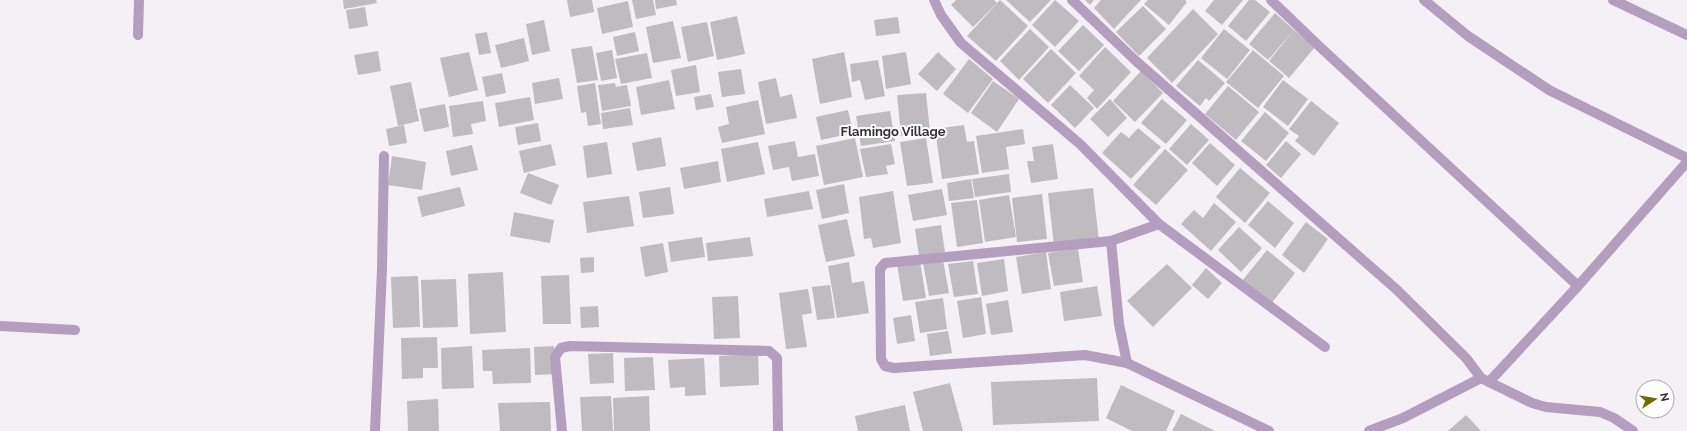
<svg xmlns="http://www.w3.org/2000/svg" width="1687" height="431" font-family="Raleway,sans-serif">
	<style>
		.building { fill: #bfbbc0 }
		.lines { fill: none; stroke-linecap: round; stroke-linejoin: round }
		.street { stroke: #b49ebd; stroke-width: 10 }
		.labels { text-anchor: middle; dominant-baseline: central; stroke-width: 4; stroke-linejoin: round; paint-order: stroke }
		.neighbourhood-label { font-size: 13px; font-weight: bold; fill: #343135; stroke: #fff }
	</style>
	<rect width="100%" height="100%" fill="#f4f0f5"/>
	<g class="building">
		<path d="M343,0H376L377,3L344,9Z"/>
		<path d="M567,0H592L594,12L570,17Z"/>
		<path d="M632,0H653L656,15L636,19Z"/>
		<path d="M655,0H676L677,5L656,9Z"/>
		<path d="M956,0H994L997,3L973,27L951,5Z"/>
		<path d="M1000,0L1028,26L996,61L967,36Z"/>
		<path d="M1006,0H1051L1030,22Z"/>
		<path d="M1055,0L1079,21L1055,47L1032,25Z"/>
		<path d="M1085,0H1094L1090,5Z"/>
		<path d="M1101,0H1141L1114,29L1094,8Z"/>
		<path d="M1148,0H1185L1187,2L1169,25L1144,4Z"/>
		<path d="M1214,0H1243L1222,25L1205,11Z"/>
		<path d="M1249,0H1255L1270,12L1246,41L1228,26Z"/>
		<path d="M628,1L633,27L602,34L597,8Z"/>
		<path d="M1143,6L1166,29L1139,56L1116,32Z"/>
		<path d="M365,7L368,26L349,29L346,10Z"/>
		<path d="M1193,9L1218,34L1172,83L1147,58Z"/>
		<path d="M1275,13L1294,30L1268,60L1249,44Z"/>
		<path d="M737,16L745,54L717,60L710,22Z"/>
		<path d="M898,17L900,33L876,36L874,20Z"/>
		<path d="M544,20L550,51L532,55L526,24Z"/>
		<path d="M673,21L681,58L653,63L646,27Z"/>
		<path d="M707,22L714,56L688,62L681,27Z"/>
		<path d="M1083,25L1104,45L1079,71L1058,51Z"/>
		<path d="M1030,29L1049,47L1019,80L1000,61Z"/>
		<path d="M1224,29L1250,50L1227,79L1201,58Z"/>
		<path d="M1294,30L1315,47L1289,78L1269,61Z"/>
		<path d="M487,32L491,53L479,55L475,34Z"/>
		<path d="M635,32L639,51L617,56L613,37Z"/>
		<path d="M524,38L529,61L501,68L495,45Z"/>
		<path d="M592,46L598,80L577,83L571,49Z"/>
		<path d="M1105,47L1131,72L1097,109L1087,98L1094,90L1079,76Z"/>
		<path d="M1051,49L1076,73L1048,103L1023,79Z"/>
		<path d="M612,50L617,78L601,81L596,53Z"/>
		<path d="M1253,50L1284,76L1258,108L1226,82Z"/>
		<path d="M378,51L381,71L358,75L354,55Z"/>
		<path d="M469,52L478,90L449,97L440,58Z"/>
		<path d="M844,52L852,97L820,104L812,59Z"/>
		<path d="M906,52L911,84L886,89L882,56Z"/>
		<path d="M938,52L956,69L937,91L918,74Z"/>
		<path d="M647,53L652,78L621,84L615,59Z"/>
		<path d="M969,59L993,79L968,113L943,94Z"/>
		<path d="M878,60L885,96L865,100L860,80L852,82L850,64Z"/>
		<path d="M1198,60L1225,83L1209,101L1206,98L1200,106L1176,86Z"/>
		<path d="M696,65L700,92L676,96L671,70Z"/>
		<path d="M741,69L745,94L722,97L718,72Z"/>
		<path d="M1141,71L1163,93L1135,122L1113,101Z"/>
		<path d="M502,73L506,93L486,97L482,77Z"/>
		<path d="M559,78L563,99L535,104L532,83Z"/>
		<path d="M776,78L780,97L792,94L797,118L766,124L758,82Z"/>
		<path d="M669,80L675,109L641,115L636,87Z"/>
		<path d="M1283,80L1308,99L1288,126L1263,107Z"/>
		<path d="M993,81L1019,99L997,132L971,113Z"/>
		<path d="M411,82L419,121L398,126L390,86Z"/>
		<path d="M595,83L601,124L588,126L586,112L581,113L577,86Z"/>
		<path d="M615,83L616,87L627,85L631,106L602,111L598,85Z"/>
		<path d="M1070,85L1094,108L1075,128L1051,105Z"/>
		<path d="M1228,86L1259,112L1236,140L1205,114Z"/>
		<path d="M926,93L930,132L901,136L897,95Z"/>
		<path d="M711,94L714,107L696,110L694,97Z"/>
		<path d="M530,97L534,120L499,127L495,103Z"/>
		<path d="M1110,99L1127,118L1108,137L1090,119Z"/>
		<path d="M1162,99L1187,120L1166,144L1141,123Z"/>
		<path d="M758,100L765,134L722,143L718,127L729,124L726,107Z"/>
		<path d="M483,101L486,121L471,124L473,134L453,137L449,106Z"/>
		<path d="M1311,101L1339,123L1314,156L1295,141L1299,136L1289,129Z"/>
		<path d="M445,104L449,127L424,132L419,109Z"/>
		<path d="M630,108L633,125L603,129L601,113Z"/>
		<path d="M848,110L853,133L821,140L816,117Z"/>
		<path d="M890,111L895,141L861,146L856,116Z"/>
		<path d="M1265,112L1289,133L1266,161L1241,141Z"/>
		<path d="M538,123L541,141L518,145L515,127Z"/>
		<path d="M1191,124L1209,140L1187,165L1169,149Z"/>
		<path d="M404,125L407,143L389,146L386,129Z"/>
		<path d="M964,125L967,142L974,141L979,174L942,179L935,129Z"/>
		<path d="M1138,128L1161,147L1131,179L1102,153L1121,132L1129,138Z"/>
		<path d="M1023,129L1025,144L1006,147L1009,169L982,173L976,136Z"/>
		<path d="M661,137L666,166L637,171L632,143Z"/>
		<path d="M855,138L863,177L824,185L816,146Z"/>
		<path d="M926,138L933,183L907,186L900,142Z"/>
		<path d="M795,141L798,157L815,154L819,176L792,181L789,167L773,170L768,146Z"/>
		<path d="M1286,141L1301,154L1281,178L1266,165Z"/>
		<path d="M607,142L612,174L587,178L583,146Z"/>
		<path d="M758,142L765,174L727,182L721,149Z"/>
		<path d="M1210,143L1235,165L1217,186L1192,163Z"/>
		<path d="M551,144L556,165L524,173L519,151Z"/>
		<path d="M891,144L895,164L886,166L888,174L866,177L860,149Z"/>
		<path d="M1053,144L1058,179L1031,183L1027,161H1034L1032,147Z"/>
		<path d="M472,145L478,170L451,176L446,151Z"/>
		<path d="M1165,149L1188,170L1156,205L1133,185Z"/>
		<path d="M392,156L426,162L422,190L388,185Z"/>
		<path d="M718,161L721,182L684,189L680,168Z"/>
		<path d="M1240,168L1270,193L1245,223L1216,197Z"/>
		<path d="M528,173L559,185L551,205L520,193Z"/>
		<path d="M1009,174L1011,192L975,197L972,179Z"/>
		<path d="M971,179L974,198L949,201L947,183Z"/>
		<path d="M844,184L849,213L822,219L816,190Z"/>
		<path d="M460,187L465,206L422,217L417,197Z"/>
		<path d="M670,187L674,214L643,218L639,192Z"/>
		<path d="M1093,188L1099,241L1054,245L1048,193Z"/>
		<path d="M942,189L947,215L913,221L908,195Z"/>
		<path d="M809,191L813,209L767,217L764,199Z"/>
		<path d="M893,191L901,243L873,248L871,238L864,239L859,197Z"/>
		<path d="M1042,194L1047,239L1017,242L1012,198Z"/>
		<path d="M1009,195L1016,237L985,242L979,200Z"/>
		<path d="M629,196L634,226L587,233L583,202Z"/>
		<path d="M977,200L983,243L957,247L951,203Z"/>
		<path d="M1268,201L1294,223L1275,248L1248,225Z"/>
		<path d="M1214,203L1236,222L1211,251L1181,224L1194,210L1203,218Z"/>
		<path d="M514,212L554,220L550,243L510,236Z"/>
		<path d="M847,219L855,256L826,262L818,225Z"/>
		<path d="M1306,222L1328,239L1304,273L1282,255Z"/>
		<path d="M941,225L945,252L919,256L915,229Z"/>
		<path d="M1239,227L1262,248L1241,272L1218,250Z"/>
		<path d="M702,237L705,257L671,262L668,242Z"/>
		<path d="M750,237L753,256L708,261L706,243Z"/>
		<path d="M663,243L668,272L645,277L640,247Z"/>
		<path d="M1078,248L1083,282L1054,286L1048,253Z"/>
		<path d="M1267,250L1295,273L1271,304L1242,281Z"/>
		<path d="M1046,252L1051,289L1022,294L1016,257Z"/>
		<path d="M594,257V272L581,273L580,258Z"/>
		<path d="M1004,259L1008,291L982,296L977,263Z"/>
		<path d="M943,260L949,293L929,296L923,263Z"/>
		<path d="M920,261L926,298L903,301L897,264Z"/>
		<path d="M973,261L978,294L954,297L948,264Z"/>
		<path d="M849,262L852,283L864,281L869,313L837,318L828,266Z"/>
		<path d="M1167,264L1192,288L1153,327L1127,301Z"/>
		<path d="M1206,268L1222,283L1208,299L1192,285Z"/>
		<path d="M503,272L506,332L470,334L468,274Z"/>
		<path d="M569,275L571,324H543L541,276Z"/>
		<path d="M418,276L420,327L393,328L391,277Z"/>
		<path d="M456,279L458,327L423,328L421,280Z"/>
		<path d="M830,285L835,318L817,320L812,287Z"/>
		<path d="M1097,286L1102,316L1064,321L1060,292Z"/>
		<path d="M808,289L812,313L802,315L807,347L786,349L779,293Z"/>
		<path d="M738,296L740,338L714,339L712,297Z"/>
		<path d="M981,297L986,334L963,338L957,301Z"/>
		<path d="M943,298L947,329L920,333L915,302Z"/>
		<path d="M1008,300L1013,332L991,335L986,304Z"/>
		<path d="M598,306L599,327L581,328L580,307Z"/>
		<path d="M911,315L915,341L897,344L893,318Z"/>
		<path d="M948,331L952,353L930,356L927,334Z"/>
		<path d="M437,337L438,368H423V378L402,379L401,338Z"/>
		<path d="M472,346L474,388L442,389L441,348Z"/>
		<path d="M554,346L556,374L535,375L534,347Z"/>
		<path d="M530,348L531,383L493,384L492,371H483L482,350Z"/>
		<path d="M613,353L614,383L590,384L588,354Z"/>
		<path d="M758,354L759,385L720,387L719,356Z"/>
		<path d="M653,357L655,390L625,391L624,358Z"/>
		<path d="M704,358L706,395L685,396V387L670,388L668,360Z"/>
		<path d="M1097,378L1099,421L993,425L991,382Z"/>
		<path d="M950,383L963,431H923L913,392Z"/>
		<path d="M1121,385L1175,411L1166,431H1132L1106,418Z"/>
		<path d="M611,396L613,431H582L580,397Z"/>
		<path d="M649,396L650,431H614L613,398Z"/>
		<path d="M438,399L439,431H408L407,401Z"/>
		<path d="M550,402L551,431H500L498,403Z"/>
		<path d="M905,405L910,431H858L855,416Z"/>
		<path d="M1181,414L1215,431H1172Z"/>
		<path d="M1466,415L1481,431H1448Z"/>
	</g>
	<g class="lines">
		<g class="street">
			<path d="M934,0L941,15L961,43L1080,144L1159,224L1325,347"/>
			<path d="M1072,0L1136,61L1396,289L1466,358L1481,378L1532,403L1546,407L1600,412L1614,418L1633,431"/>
			<path d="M1271,0L1319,46L1578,286"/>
			<path d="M1424,0L1468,36L1549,90L1687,158"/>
			<path d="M1613,0L1687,35"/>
			<path d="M138,35L139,0"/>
			<path d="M1159,224L1111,241L885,263L880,269L881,359L885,366L894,368L1085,355L1127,363L1269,431"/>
			<path d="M1111,241L1119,324L1127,363"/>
			<path d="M0,326L75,330"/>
			<path d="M1489,382L1578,286L1687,162"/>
			<path d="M375,431L382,269L384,156"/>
			<path d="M562,431L555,357L561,348L570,346L769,351L777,358L778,431"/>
			<path d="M1369,431L1403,418L1481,378"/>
		</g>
	</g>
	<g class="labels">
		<g class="neighbourhood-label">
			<text x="893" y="131">Flamingo Village</text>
		</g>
	</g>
	<g transform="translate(1655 399) rotate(78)"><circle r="19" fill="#ffffff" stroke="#adacad"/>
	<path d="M0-3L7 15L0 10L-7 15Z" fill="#706b07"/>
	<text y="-6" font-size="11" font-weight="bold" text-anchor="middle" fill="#313032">N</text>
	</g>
</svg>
